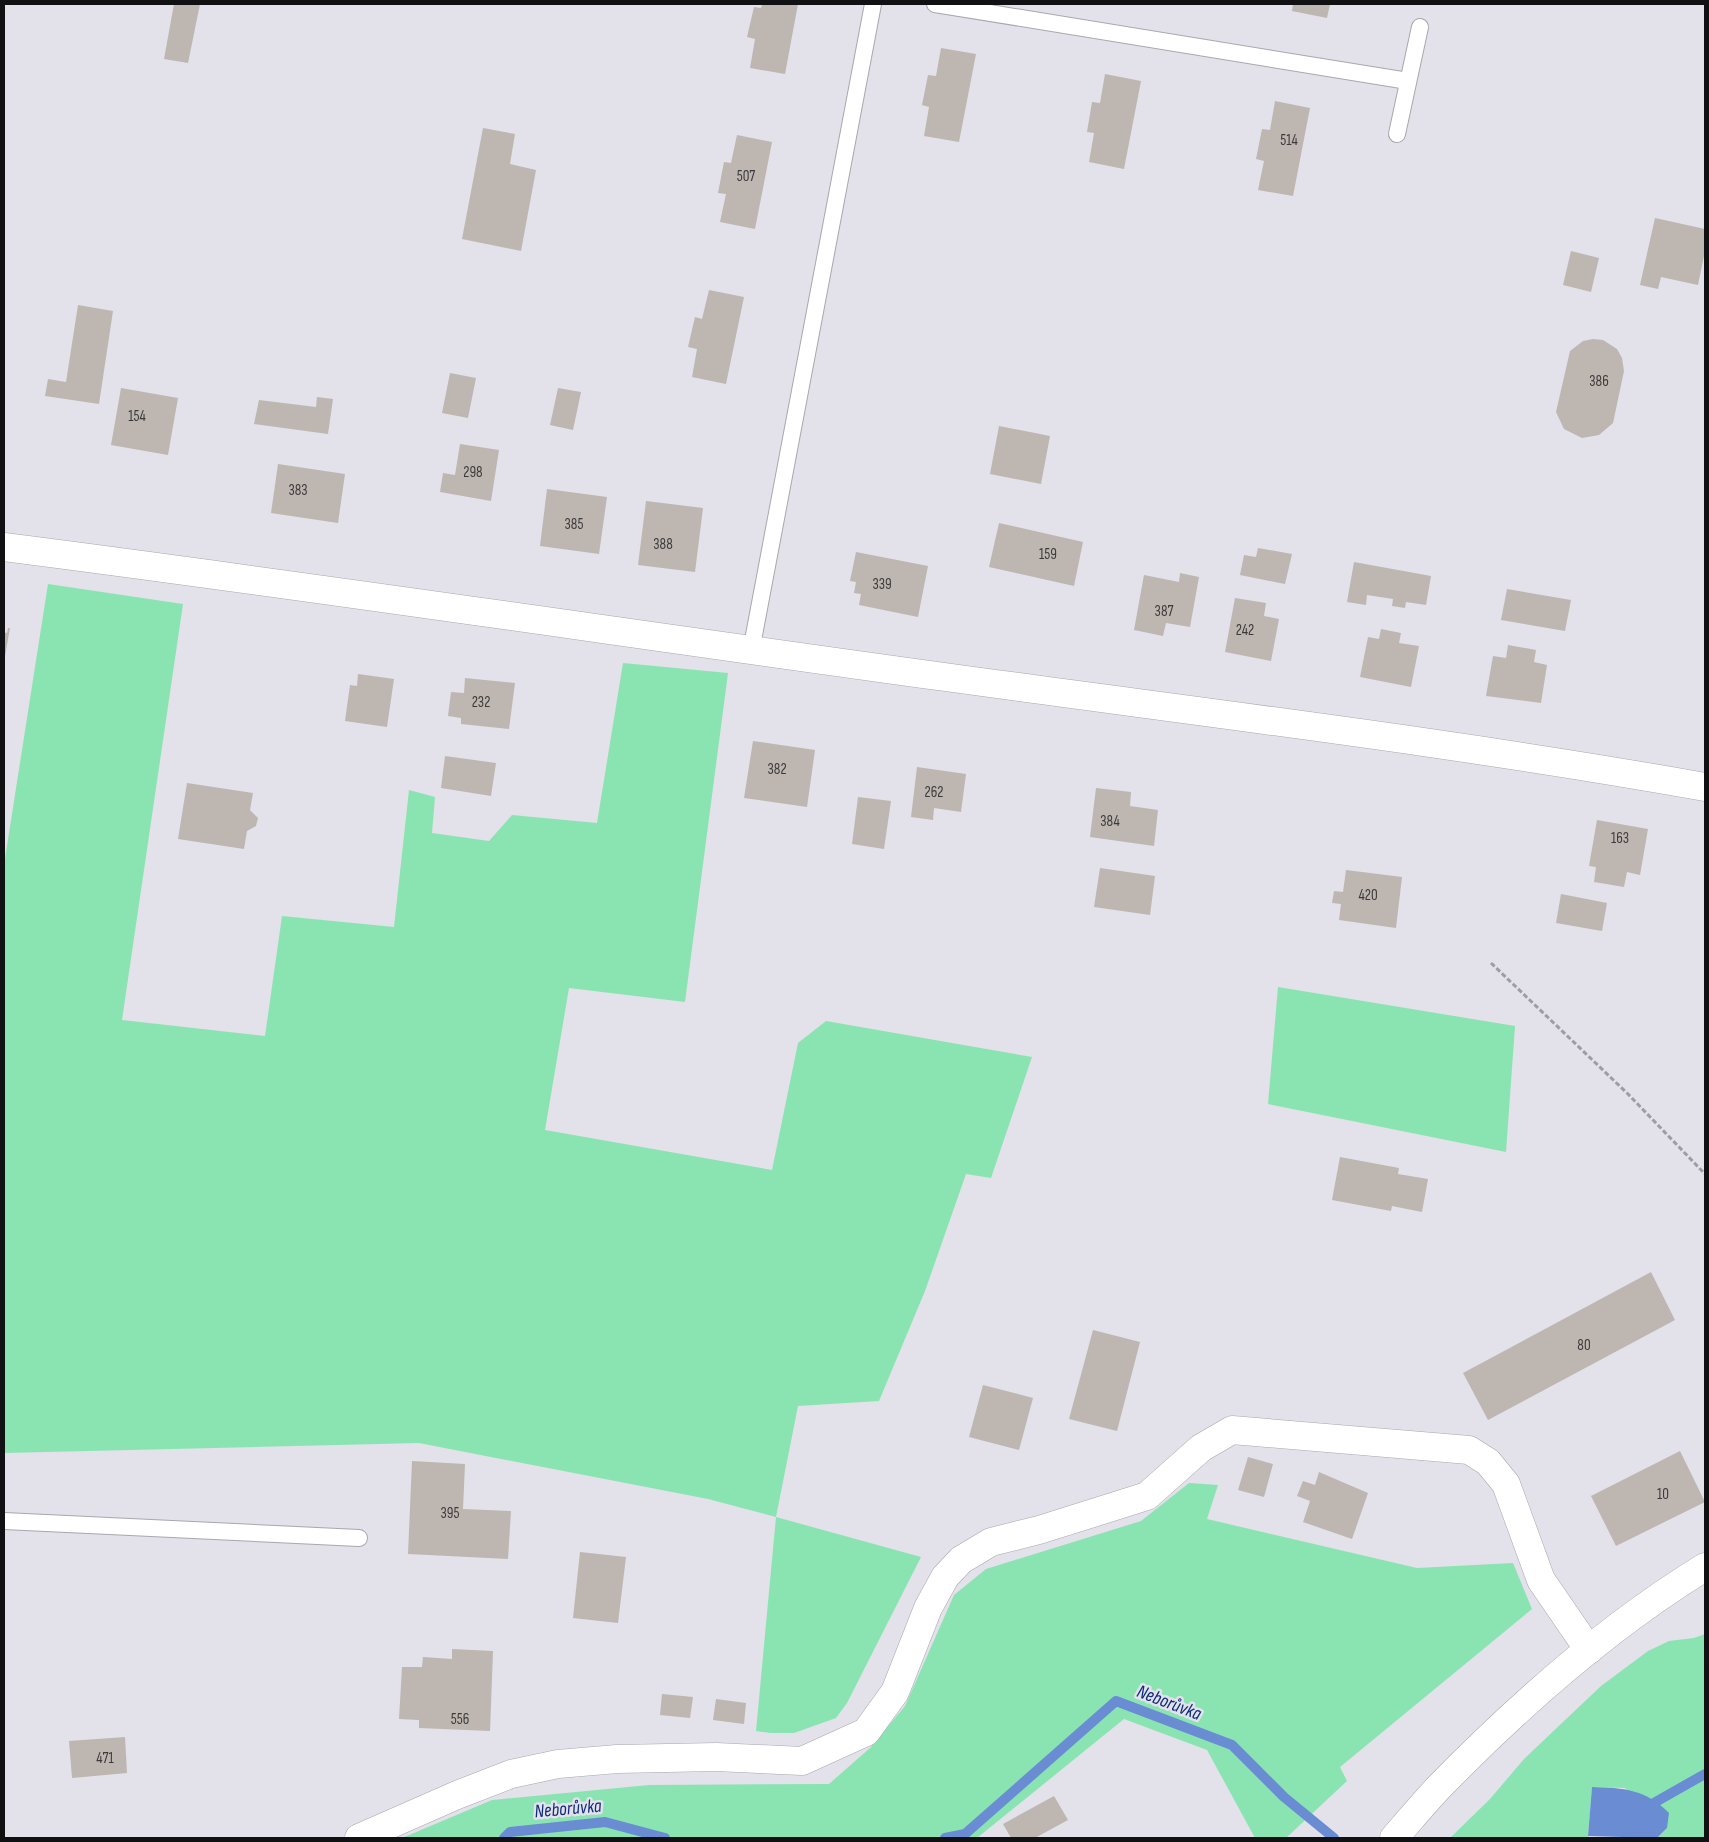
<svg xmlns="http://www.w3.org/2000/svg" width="1709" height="1842" font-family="'Sofia Sans Condensed',sans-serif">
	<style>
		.green { fill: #8ae4b2 }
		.water { fill: #6a8cd3 }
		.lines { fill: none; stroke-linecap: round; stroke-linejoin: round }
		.stream { stroke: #6a8cd3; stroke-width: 10 }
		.building { fill: #beb6b1 }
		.service-casing { stroke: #a9a7af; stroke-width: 18 }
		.minor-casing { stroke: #a9a7af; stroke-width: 29 }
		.secondary-casing { stroke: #a9a7af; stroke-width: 29 }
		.path { stroke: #9f9da4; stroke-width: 3; stroke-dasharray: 5 2.5; stroke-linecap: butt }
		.service { stroke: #fff; stroke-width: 16 }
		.minor { stroke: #fff; stroke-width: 28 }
		.secondary { stroke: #fff; stroke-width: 28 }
		.labels { text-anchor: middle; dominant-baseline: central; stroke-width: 5; stroke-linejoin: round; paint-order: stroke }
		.number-label { font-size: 15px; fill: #3c3a3a }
		.water-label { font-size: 19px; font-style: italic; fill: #0d2c7e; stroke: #e3e1e9 }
	</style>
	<rect width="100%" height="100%" fill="#e3e1e9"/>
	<g class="green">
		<path d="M48,584L183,604L122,1020L265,1036L282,916L394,927L409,790L435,797L432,833L489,841L512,815L597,823L623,663L728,673L685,1002L569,988L545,1130L772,1170L798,1043L826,1021L1032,1057L991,1178L966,1174L925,1291L879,1401L798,1406L776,1517L921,1557L847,1703L836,1718L794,1733H770L756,1731L776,1517L708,1499L419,1443L4,1453V865Z"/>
		<path d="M1278,987L1515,1026L1506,1152L1268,1104Z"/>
		<path d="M1189,1483L1218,1485L1207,1519L1417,1568L1513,1563L1532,1609L1340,1767L1347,1781L1286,1838H1255L1207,1750L1124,1719L977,1838H402L492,1800L649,1785L829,1784L870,1748L905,1706L954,1595L986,1569L1141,1521Z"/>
		<path d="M1705,1634V1838H1657L1667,1828L1625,1788L1592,1787L1588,1836L1590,1838H1450L1490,1799L1524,1759L1601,1686L1648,1651L1669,1641L1694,1638Z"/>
	</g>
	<path class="water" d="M1592,1787C1624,1788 1645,1789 1669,1813L1667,1828L1657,1838L1588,1836Z"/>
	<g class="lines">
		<g class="stream">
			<path d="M1645,1808L1705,1774"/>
			<path d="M504,1838L510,1832L605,1822L665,1838"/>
			<path d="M945,1838L965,1834L1116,1701L1232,1745L1284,1797L1334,1838"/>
		</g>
	</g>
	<g class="building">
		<path d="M174,4H200L188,63L164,59Z"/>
		<path d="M762,4H798L785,74L750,68L755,39L747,37L754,7L761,8Z"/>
		<path d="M1293,4H1330L1327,18L1292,11Z"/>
		<path d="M941,48L976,54L959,142L924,136L929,107L922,105L928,75L936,76Z"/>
		<path d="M1105,74L1141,81L1124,169L1089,162L1094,133L1087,132L1092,102L1100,103Z"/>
		<path d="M1275,101L1310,108L1293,196L1258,190L1264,161L1256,159L1262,129L1270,130Z"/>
		<path d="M483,128L515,134L510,164L536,170L521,251L462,239Z"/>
		<path d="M737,135L772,142L755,229L720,222L726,194L718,193L724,162L731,163Z"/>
		<path d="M1655,218L1705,229V251L1698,285L1661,277L1658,289L1640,285Z"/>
		<path d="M1571,251L1599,258L1591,292L1563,285Z"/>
		<path d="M709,290L744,297L726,384L692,377L697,349L688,347L695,317L702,319Z"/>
		<path d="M78,305L113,311L99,404L45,396L48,379L66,382Z"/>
		<path d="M1593,339L1603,340L1617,349L1622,358L1624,371L1613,423L1599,435L1582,438L1564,429L1556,412L1570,351L1583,341Z"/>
		<path d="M450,373L476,378L468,418L442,413Z"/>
		<path d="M121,388L178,398L168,455L111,445Z"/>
		<path d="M558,388L581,392L573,430L550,425Z"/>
		<path d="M317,397L333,399L328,434L254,424L259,400L316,407Z"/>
		<path d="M999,426L1050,436L1041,484L990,474Z"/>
		<path d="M460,444L499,450L491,501L440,492L443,473L455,475Z"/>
		<path d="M278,464L345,474L338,523L271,513Z"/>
		<path d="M547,489L607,497L599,554L540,546Z"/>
		<path d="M646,501L703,508L695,572L638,565Z"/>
		<path d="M999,523L1083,542L1074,586L989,567Z"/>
		<path d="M1258,548L1292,554L1285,584L1240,575L1244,555L1256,557Z"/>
		<path d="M856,552L928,566L918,617L859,605L861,594L854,593L856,582L850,581Z"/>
		<path d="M1354,562L1431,576L1426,605L1406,602L1405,608L1392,606L1393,599L1367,595L1366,605L1347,602Z"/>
		<path d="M1180,573L1199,577L1190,627L1166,623L1163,636L1134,630L1144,575L1179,582Z"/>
		<path d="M1507,589L1571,600L1565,631L1501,620Z"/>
		<path d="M1235,598L1266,603L1264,616L1279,619L1271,661L1225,652Z"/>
		<path d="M8,628H10L4,662V632L7,633Z"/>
		<path d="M1381,629L1401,633L1399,643L1419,646L1411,687L1360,677L1368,637L1379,639Z"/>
		<path d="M1508,645L1536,650L1534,662L1547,665L1541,703L1486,696L1493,656L1506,658Z"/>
		<path d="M358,674L394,679L387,727L345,721L350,685L357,686Z"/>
		<path d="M465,678L515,683L509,729L461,724V718L448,716L451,692L464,693Z"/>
		<path d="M753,741L815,750L807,807L744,798Z"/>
		<path d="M445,756L496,763L491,796L441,788Z"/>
		<path d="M917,767L966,774L961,812L934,808L933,820L911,817Z"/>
		<path d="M187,783L253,793L250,810L258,818L256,826L247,831L244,849L178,839Z"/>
		<path d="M1096,788L1131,792L1130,806L1158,810L1154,846L1090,837Z"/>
		<path d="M858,797L891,801L884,849L852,844Z"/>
		<path d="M1597,820L1648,829L1640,875L1627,872L1624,887L1594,882L1596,867L1589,866Z"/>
		<path d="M1100,868L1155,876L1150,915L1094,907Z"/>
		<path d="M1346,870L1402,877L1396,928L1339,920L1341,904L1332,903L1334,891L1343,892Z"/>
		<path d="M1561,894L1607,903L1602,931L1556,923Z"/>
		<path d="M1340,1157L1399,1168L1398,1174L1428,1179L1422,1212L1392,1206L1391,1211L1332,1200Z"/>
		<path d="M1651,1272L1675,1320L1488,1420L1463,1373Z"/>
		<path d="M1093,1330L1140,1342L1117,1431L1069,1419Z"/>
		<path d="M983,1385L1033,1398L1019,1450L969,1437Z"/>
		<path d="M1680,1451L1705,1502L1616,1546L1591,1496Z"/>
		<path d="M1248,1457L1273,1464L1264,1497L1238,1490Z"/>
		<path d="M412,1461L465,1464L463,1509L511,1511L508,1559L408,1554Z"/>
		<path d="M1319,1472L1368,1493L1352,1539L1303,1522L1310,1501L1297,1496L1303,1481L1315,1485Z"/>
		<path d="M580,1552L626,1557L618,1623L573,1618Z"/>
		<path d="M452,1649L493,1651L490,1731L419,1728V1720L399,1719L402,1667H422L423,1657L452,1659Z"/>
		<path d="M662,1694L693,1697L690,1718L660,1715Z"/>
		<path d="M716,1699L746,1703L744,1724L713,1720Z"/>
		<path d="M125,1737L127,1773L72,1778L69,1741Z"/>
		<path d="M1054,1796L1068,1820L1035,1838H1011L1003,1824Z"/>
	</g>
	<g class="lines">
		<g class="service-casing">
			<g id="service">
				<path d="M935,4L1408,81"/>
				<path d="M1397,134L1420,27"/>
				<path d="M751,651L873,4"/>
				<path d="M4,1521L359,1538"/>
			</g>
		</g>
		<g class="minor-casing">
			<g id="minor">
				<path d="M4,547C318,587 631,634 945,677C1198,712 1453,742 1705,787"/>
				<path d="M359,1838L457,1795L511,1774L558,1764L617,1759L716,1757L802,1761L866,1732L895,1692L928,1608L945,1577L961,1560L991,1542L1039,1530L1147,1496L1201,1448L1232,1430L1469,1450L1488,1462L1506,1484L1541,1580L1589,1650"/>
			</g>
		</g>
		<g class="secondary-casing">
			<path id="secondary" d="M1394,1838C1409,1821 1424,1803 1439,1787C1519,1705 1607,1627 1705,1567"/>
		</g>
		<path class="path" d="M1491,963L1628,1094L1705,1174"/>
		<use href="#service" class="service"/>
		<use href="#minor" class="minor"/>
		<use href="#secondary" class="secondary"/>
	</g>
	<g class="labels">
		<g class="number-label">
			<text x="1289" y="140">514</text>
			<text x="746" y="176">507</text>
			<text x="1599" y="381">386</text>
			<text x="137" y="416">154</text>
			<text x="473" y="472">298</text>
			<text x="298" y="490">383</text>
			<text x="574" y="524">385</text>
			<text x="663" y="544">388</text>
			<text x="1048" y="554">159</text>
			<text x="882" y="584">339</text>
			<text x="1164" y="611">387</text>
			<text x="1245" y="630">242</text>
			<text x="481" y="702">232</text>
			<text x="777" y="769">382</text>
			<text x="934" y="792">262</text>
			<text x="1110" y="821">384</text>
			<text x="1620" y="838">163</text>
			<text x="1368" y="895">420</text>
			<text x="1584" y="1345">80</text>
			<text x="1663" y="1494">10</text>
			<text x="450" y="1513">395</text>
			<text x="460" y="1719">556</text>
			<text x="105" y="1758">471</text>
		</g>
		<g class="water-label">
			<text transform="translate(1169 1703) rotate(21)">Neborůvka</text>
			<text transform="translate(568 1809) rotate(-5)">Neborůvka</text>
		</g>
	</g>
	<rect width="1709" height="1842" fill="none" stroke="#111013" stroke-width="10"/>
</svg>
